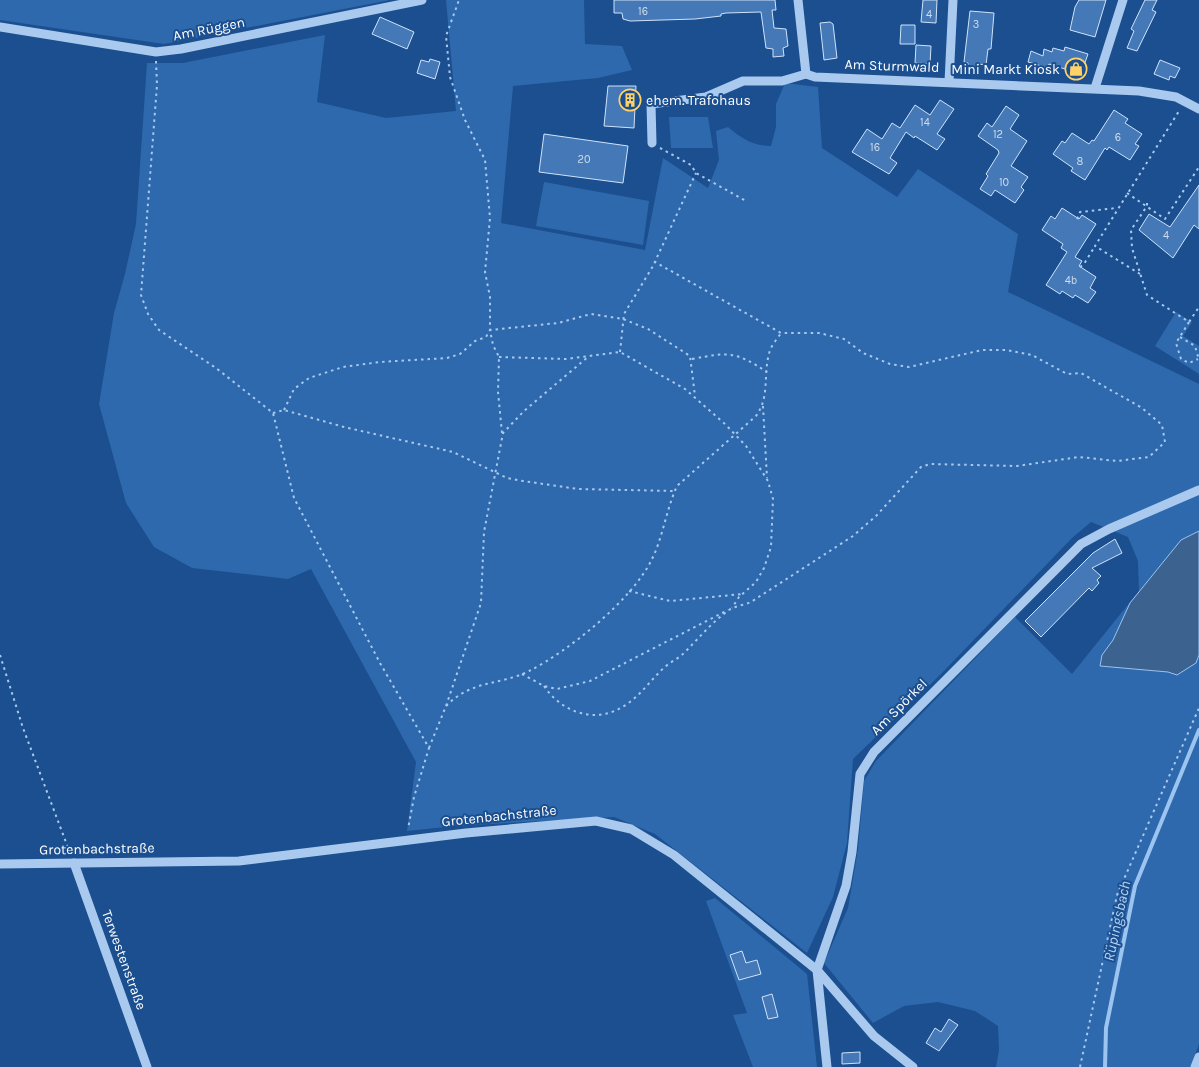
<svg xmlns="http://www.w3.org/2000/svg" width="1199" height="1067" font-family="Karla,sans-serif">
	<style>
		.green { fill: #2e69ad }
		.water { fill: #3c6290; stroke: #9cc4f0 }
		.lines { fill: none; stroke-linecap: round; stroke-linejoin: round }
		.stream { stroke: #9cc4f0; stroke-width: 4 }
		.building { fill: #4478b7; stroke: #cfe3fa }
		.path { stroke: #a9c9ee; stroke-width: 2; stroke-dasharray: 2.5 4; stroke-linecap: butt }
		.minor { stroke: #a9c9ee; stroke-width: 9 }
		.labels { text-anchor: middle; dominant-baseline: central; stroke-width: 4; stroke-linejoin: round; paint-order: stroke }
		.number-label { font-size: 11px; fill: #d0dded }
		.street-label { font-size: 14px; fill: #fff; stroke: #1b4f8f }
		.poi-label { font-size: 14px; fill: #fff; stroke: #1b4f8f; text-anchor: end }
		.water-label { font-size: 15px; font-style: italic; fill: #b5d3f5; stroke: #1b4f8f }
	</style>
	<rect width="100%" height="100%" fill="#1b4f8f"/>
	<g class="green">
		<path d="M0,0H390L164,44L0,20Z"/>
		<path d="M446,0H584L585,44L622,46L632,70L598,78L513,86L501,223L645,250L663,158L708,188L719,160L716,131L728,127C741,138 753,146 771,146L776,127V104L785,83L818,87L822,148L897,197L918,169L1018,234L1008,292L1199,384V531L1181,540L1130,603L1113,640L1102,655L1100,666L1168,672L1177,675L1196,663L1199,655V1044L1191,1067H996L999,1050L998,1026L975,1011L938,1002L904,1006L873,1023L824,963L848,908L858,849L864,781L876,761L1015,617L1072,674L1139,591L1138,561L1128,537L1091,522L1072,538L941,674L853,759L847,843L833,897L807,953L655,834L614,817L455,826L407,831L416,762L311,569L288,579L192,568L154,547L126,503L99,404L114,313L125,274L136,224L147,63H183L325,35L317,102L386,118L456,111Z"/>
		<path d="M669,117H708L713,148H671Z"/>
		<path d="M544,182L649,201L643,245L536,226Z"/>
		<path d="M1176,312L1192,322L1183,336L1199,346V374L1155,346Z"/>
		<path d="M715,898L807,974L817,1067H753L733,1015L747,1013L706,901Z"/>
	</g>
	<path class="water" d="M1199,531V655L1196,663L1177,675L1168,672L1100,666L1102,655L1113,640L1130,603L1181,540Z"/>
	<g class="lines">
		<path class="stream" d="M1105,1067L1106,1028L1135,886L1199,730"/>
	</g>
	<g class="building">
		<path d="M614,0H775L776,10H772L774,28L786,29L788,46L783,48L784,56L773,57V49L766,48L761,12L726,13L721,14V16L695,19L630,21L623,19L622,13H614Z"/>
		<path d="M923,0H937L936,23L921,22Z"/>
		<path d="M1079,0H1106L1095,37L1070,30L1075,7Z"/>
		<path d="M1145,0H1157L1152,10L1156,12L1137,51L1127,48L1134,31L1131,29Z"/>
		<path d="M970,11L994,13L991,49H988L986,65L978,64V70L967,69L968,63L964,62Z"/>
		<path d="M380,17L414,32L407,49L372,34Z"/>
		<path d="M830,22L833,24L837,58L824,60L820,23Z"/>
		<path d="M901,25H915V44H900Z"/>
		<path d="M916,45L931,46L930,64L915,63Z"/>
		<path d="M1065,47L1088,54L1081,74L1049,64L1048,68L1028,62L1031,51L1043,56L1044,49L1052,52L1053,48L1064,51Z"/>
		<path d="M430,59L440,62L435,79L417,73L421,60L429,62Z"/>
		<path d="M1160,60L1180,68L1175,78L1170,76L1169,80L1154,74Z"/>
		<path d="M608,86H636L634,128L604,126Z"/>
		<path d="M940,100L954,109L937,134L945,139L937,150L915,136L914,138L906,132L890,158L897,163L889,174L852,152L867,129L882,139L892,123L900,128L915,105L930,115Z"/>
		<path d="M1006,106L1019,115L1010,129L1027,141L1011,166L1028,177L1021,187L1024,190L1015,203L995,190L991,196L980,189L988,176L986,174L999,153L998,150L978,136L987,123L992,127Z"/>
		<path d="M1114,110L1128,119L1125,123L1142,134L1135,144L1139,146L1130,160L1109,147L1107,150L1105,148L1085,180L1071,171L1073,168L1053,154L1062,141L1065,143L1072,133L1089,144L1092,140L1094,141Z"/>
		<path d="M544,134L628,146L623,183L539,172Z"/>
		<path d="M1199,185V229L1194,225L1173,258L1139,230L1149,214L1170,227Z"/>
		<path d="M1062,208L1079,219L1082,215L1096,224L1075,257L1082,261L1079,266L1096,277L1090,288L1096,292L1088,303L1075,295L1073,298L1062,291L1060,294L1046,285L1067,252L1061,248L1063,244L1042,230L1051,216L1055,219Z"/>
		<path d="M1115,539L1122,553L1092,568L1101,576L1097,580L1099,583L1092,591L1089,588L1041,637L1025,621L1093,553Z"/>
		<path d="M742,951L746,963L757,960L761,974L739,980L730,955Z"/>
		<path d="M772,994L778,1017L768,1019L762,997Z"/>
		<path d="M949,1019L958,1025L939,1051L926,1043L935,1028L941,1032Z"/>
		<path d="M860,1052V1063L842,1064V1053Z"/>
	</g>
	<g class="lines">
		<g class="path">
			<path d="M156,61L157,85L141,295L148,314L159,330L216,368L273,413L294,498L380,663L429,748L414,797L408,829"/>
			<path d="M660,148L691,165L696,173L746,201"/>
			<path d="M1127,193L1165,219L1199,167"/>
			<path d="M1147,203V206L1131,230L1132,248L1147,295L1189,322L1199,307"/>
			<path d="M1077,219L1080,212L1117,208"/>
			<path d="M1080,267L1084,264L1095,246"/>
			<path d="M1140,274L1095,246L1179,111"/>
			<path d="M1189,322L1176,343L1181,359L1189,363L1198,359"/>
			<path d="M1180,337L1195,346L1199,360"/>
			<path d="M620,352L624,314L653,266L696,173"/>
			<path d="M499,357L566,359L620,352L685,389L725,424L746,446L756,462L768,481L773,499L771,547L764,568L756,582L739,597L732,608"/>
			<path d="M692,359C729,352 735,351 767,372"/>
			<path d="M763,406L767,478"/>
			<path d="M284,410L294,389L309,378L343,367L380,362L447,358L460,354L475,341L486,337L490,330V297L485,272L490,218L485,160L465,120L450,77L446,36L459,0"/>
			<path d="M273,413L284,410L344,427L453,452L507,478L523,481L578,489L675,491"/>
			<path d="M502,433L498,392L499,357L493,345L490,330L558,323L591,314L623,319L648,329L690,356L695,396"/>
			<path d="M629,591L670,601L742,594"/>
			<path d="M0,655L23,728L70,853"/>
			<path d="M522,674L544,686L557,689L590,681L728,610"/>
			<path d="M544,686C563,714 598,725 627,704C642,694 652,678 666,666C672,661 679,658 684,653C699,638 712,622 729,610C735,606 744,605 751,602L853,536L876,516L921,467L930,464L1017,466L1079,457L1117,461L1149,457L1165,442L1162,425L1142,408L1081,373L1067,374L1032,355L1006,350H982L909,367L890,364L863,353L844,339L819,333H781L655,262"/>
			<path d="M446,706C473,679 499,686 529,671C569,651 633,599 652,559C663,537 666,510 677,486L756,416C770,397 763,376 769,354C770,347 777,339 781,333"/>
			<path d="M429,748L446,706L481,603L484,532L503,433L524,411L589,356"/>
			<path d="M1080,1067L1117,895L1199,708"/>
		</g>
		<g class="minor">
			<path d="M798,0L806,74L815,77L1139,91L1176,97L1199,109"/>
			<path d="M0,27L156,52L181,49L422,0"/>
			<path d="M949,82L953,0"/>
			<path d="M1095,88L1123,0"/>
			<path d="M652,143L651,104L706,97L743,81H782L806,74"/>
			<path d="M74,863L147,1067"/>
			<path d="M0,864L239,861L466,833L596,821L631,829L674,855L817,970L874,1036L913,1067"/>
			<path d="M827,1067L817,970L846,886L852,852L860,774L874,752L1081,544L1109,529L1199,490"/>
			<path d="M1195,1067L1199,1057"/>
		</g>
	</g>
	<defs>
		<g id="shop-ring" transform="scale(1.125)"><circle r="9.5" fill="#1b4f8f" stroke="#ffd166" stroke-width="1.5"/><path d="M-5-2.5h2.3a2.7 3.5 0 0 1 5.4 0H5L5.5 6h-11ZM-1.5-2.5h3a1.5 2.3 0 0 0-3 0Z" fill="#ffd166"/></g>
		<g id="building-ring" transform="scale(1.125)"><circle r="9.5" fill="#1b4f8f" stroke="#ffd166" stroke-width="1.5"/><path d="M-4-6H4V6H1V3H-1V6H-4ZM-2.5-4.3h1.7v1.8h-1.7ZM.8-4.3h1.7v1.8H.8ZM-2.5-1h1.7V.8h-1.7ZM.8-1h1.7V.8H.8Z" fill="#ffd166"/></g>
	</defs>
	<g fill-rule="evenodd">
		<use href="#shop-ring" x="1076" y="69"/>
		<use href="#building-ring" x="630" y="100"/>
	</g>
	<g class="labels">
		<g class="number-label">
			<text x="643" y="11">16</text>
			<text x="929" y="14">4</text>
			<text x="976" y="24">3</text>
			<text x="925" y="122">14</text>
			<text x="998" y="134">12</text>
			<text x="1118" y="137">6</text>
			<text x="875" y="147">16</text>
			<text x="584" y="159">20</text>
			<text x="1080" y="161">8</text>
			<text x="1004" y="182">10</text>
			<text x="1166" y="235">4</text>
			<text x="1071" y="280">4b</text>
		</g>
		<g class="street-label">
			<text transform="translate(209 29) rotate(-11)">Am Rüggen</text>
			<text transform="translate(892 66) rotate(2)">Am Sturmwald</text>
			<text transform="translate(899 707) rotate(-45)">Am Spörkel</text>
			<text transform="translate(499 816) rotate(-6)">Grotenbachstraße</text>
			<text transform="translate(97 849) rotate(-1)">Grotenbachstraße</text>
			<text transform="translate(124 960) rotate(70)">Terwestenstraße</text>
		</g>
		<g class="poi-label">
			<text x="1060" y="69">Mini Markt Kiosk</text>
			<text x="646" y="100" text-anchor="start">ehem. Trafohaus</text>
		</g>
		<g class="water-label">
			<text transform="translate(1117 921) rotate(-78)">Rüpingsbach</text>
		</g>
	</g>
</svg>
